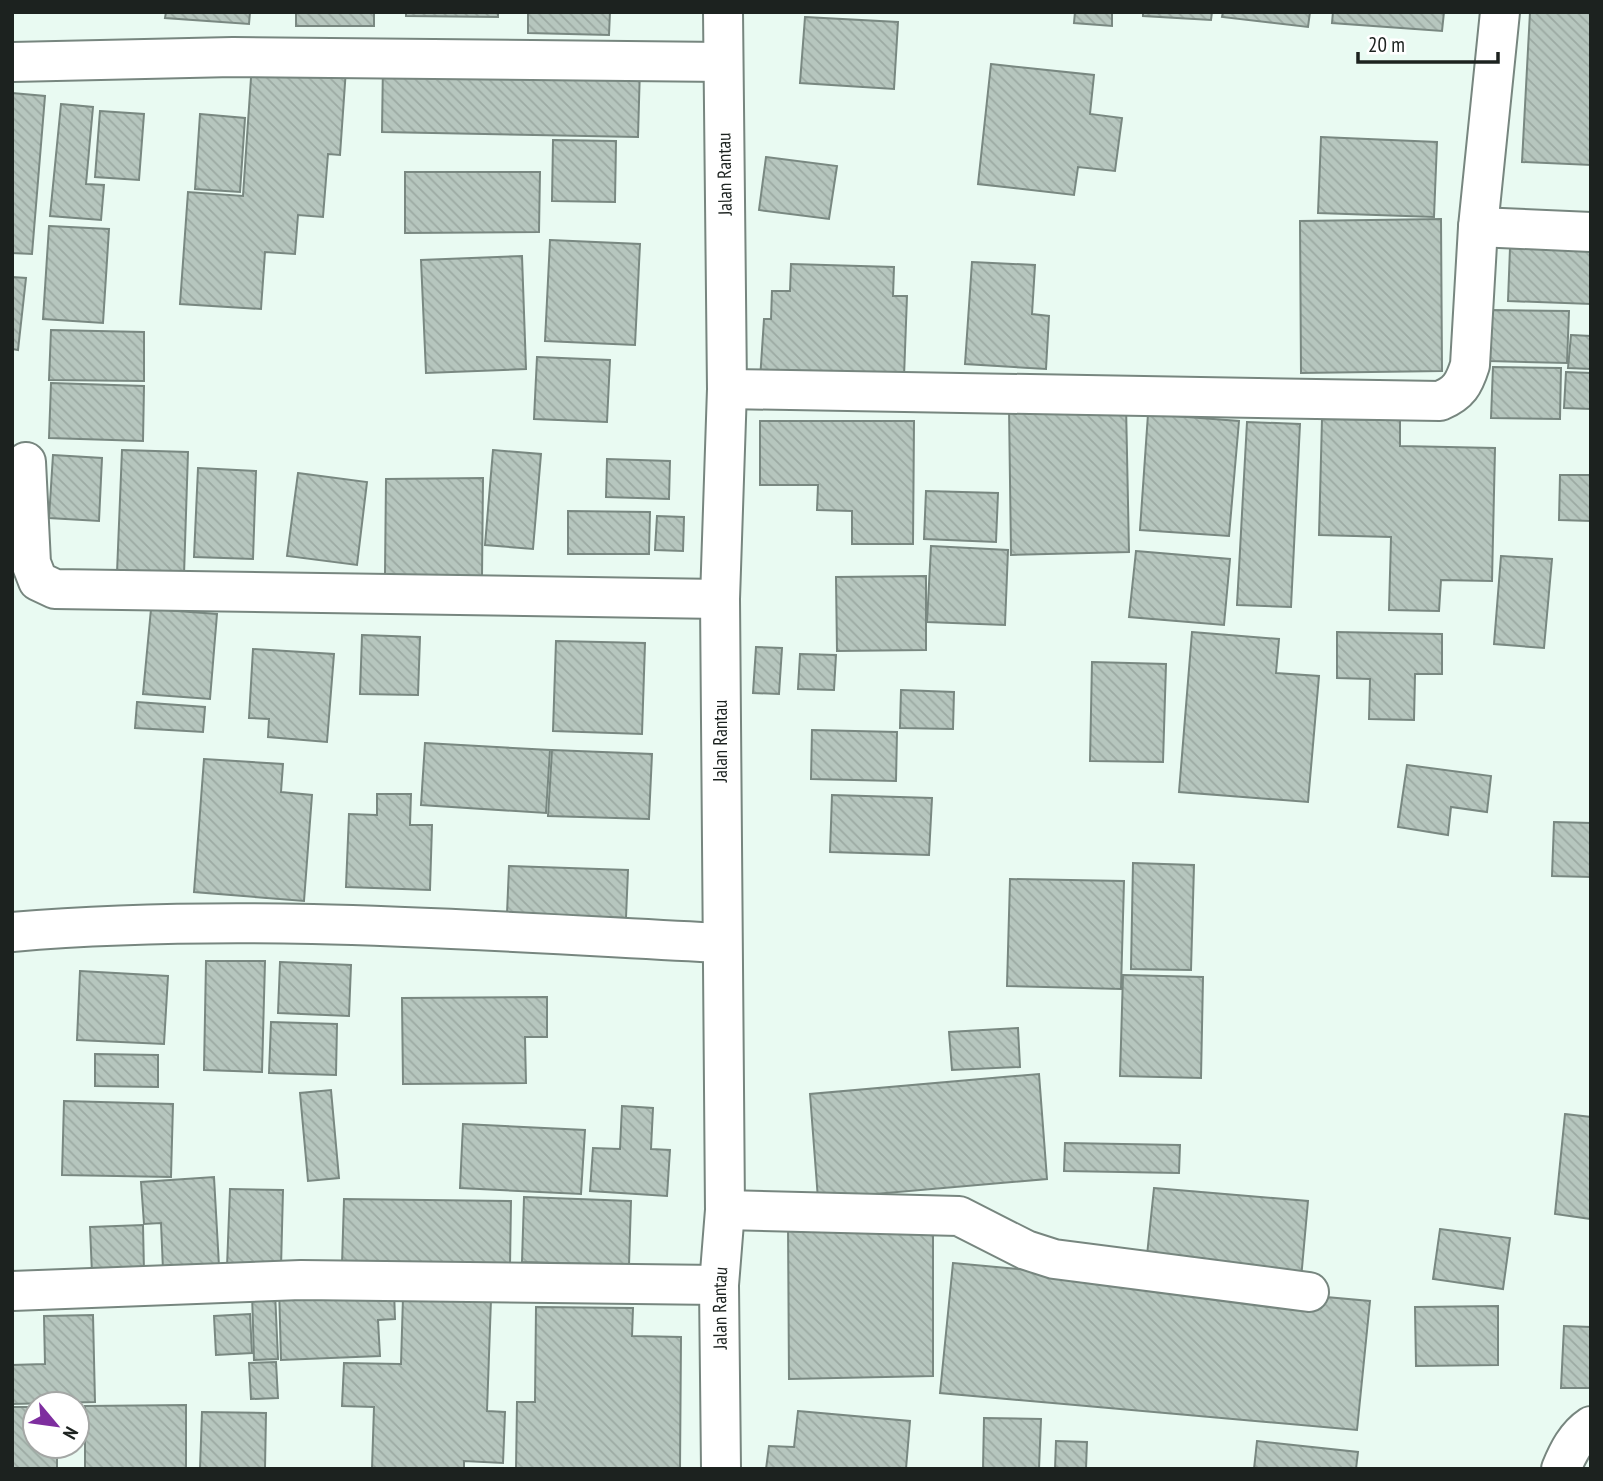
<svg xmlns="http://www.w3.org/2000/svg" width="1603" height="1481" font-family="'PT Sans Narrow',sans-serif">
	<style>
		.building { fill: url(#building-back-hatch); stroke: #798881; stroke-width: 2 }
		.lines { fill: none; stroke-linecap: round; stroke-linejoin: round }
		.minor-casing { stroke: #77867f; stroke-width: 42 }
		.major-casing { stroke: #77867f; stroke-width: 42 }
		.minor { stroke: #fff; stroke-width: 38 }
		.major { stroke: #fff; stroke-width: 38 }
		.labels { text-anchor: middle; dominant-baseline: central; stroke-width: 6; stroke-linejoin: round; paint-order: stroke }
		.street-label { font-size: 19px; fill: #1c221f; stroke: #fff }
	</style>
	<defs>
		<pattern id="building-back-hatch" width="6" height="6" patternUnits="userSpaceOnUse" patternTransform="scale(1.75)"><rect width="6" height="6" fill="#b6c6be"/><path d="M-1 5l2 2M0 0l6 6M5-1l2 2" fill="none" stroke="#9caaa3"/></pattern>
	</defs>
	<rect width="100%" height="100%" fill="#e9faf2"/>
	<g class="building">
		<path d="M166,12H250L249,24L165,18Z"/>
		<rect x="296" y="12" width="78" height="14"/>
		<path d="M406,12H498V17L406,16Z"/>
		<path d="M528,12H610L609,35L528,33Z"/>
		<path d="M1075,12H1112V26L1074,23Z"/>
		<path d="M1143,12H1212L1211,20L1143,16Z"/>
		<path d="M1223,12H1310L1308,27L1222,17Z"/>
		<path d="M1333,12H1444L1442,31L1332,23Z"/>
		<path d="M1530,12H1591V165L1522,162Z"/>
		<path d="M805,17L898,22L894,89L800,83Z"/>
		<path d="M383,62L640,67L638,137L382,132Z"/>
		<path d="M252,63L346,69L340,155L328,154L323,217L298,215L295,254L265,252L261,309L180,304L188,192L243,196Z"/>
		<path d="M991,64L1094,75L1090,114L1122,118L1115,171L1078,167L1074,195L978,184Z"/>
		<path d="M12,93L45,96L32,254L12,253Z"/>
		<path d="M61,104L93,107L86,184L104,185L101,220L50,216Z"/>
		<path d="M100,111L144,114L139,180L95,177Z"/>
		<path d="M200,114L245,118L240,192L195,189Z"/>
		<path d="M1321,137L1437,142L1434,217L1318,213Z"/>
		<path d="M553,140L616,141L615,202L552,201Z"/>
		<path d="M766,157L837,166L829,219L759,210Z"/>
		<path d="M405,172H540L539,232L405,233Z"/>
		<path d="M1441,219L1442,371L1301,373L1300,221Z"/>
		<path d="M49,226L109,229L103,323L43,319Z"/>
		<path d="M550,240L640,244L635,345L545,341Z"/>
		<path d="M1510,248L1591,250V304L1508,301Z"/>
		<path d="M522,256L526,369L426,373L421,260Z"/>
		<path d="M972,262L1035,265L1032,314L1049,316L1046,369L965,364Z"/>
		<path d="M791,264L894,267L893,296H907L904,377L760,380L764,319H771L772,291H790Z"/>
		<path d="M12,277L26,278L18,350L12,349Z"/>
		<path d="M1490,310L1569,311L1567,363L1489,361Z"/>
		<path d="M51,330L144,332V381L49,380Z"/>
		<path d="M1571,335L1591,336V369L1568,368Z"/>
		<path d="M537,357L610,360L607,422L534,419Z"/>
		<path d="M1493,367L1561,368L1560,419L1491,418Z"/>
		<path d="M1566,372L1591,373V409L1564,408Z"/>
		<path d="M51,383L144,386L143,441L49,438Z"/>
		<path d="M1126,404L1129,552L1011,555L1009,407Z"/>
		<path d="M1148,414L1239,421L1229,536L1140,530Z"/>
		<path d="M1322,419L1400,420V446L1495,448L1492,581L1441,580L1439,611L1389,610L1391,537L1319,535Z"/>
		<path d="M760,421H914L913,544H852V511L817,510L818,485H760Z"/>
		<path d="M1247,422L1300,424L1291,607L1237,605Z"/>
		<path d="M122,450L188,452L184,575L117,573Z"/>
		<path d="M493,450L541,454L533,549L485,545Z"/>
		<path d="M53,455L102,458L99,521L49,518Z"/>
		<path d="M607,459L670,461L669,499L606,497Z"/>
		<path d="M198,468L256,471L253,559L194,557Z"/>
		<path d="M298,473L367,482L357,565L287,556Z"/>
		<path d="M1560,475H1591V521L1559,520Z"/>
		<path d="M483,478L482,576L385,575L386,479Z"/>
		<path d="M926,491L998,493L996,542L924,539Z"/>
		<path d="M568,511L650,512L649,554H568Z"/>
		<path d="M657,516L684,517L683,551L655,550Z"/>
		<path d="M931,546L1008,550L1005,625L927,622Z"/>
		<path d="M1136,551L1230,559L1224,625L1129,617Z"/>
		<path d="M1501,556L1552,559L1544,648L1494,644Z"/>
		<path d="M926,576V650L837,651L836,577Z"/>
		<path d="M151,609L217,614L210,699L143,694Z"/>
		<path d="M1192,632L1279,639L1276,673L1319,676L1308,802L1179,792Z"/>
		<path d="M1337,632L1442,634V674H1415L1414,720L1369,719L1370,679L1337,678Z"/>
		<path d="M362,635L420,637L418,695L360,694Z"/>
		<path d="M556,641L645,643L642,734L553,731Z"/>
		<path d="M756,647L782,648L779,694L753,693Z"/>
		<path d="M253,649L334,654L327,742L268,737L269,719L249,718Z"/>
		<path d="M800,654L836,655L834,690L798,689Z"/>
		<path d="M1092,662L1166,664L1163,762L1090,761Z"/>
		<path d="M901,690L954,692L953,729L900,728Z"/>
		<path d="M137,702L205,707L203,732L135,728Z"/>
		<path d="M812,730L897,732L896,781L811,779Z"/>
		<path d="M425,743L550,750L546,813L421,805Z"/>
		<path d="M552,750L652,754L649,819L548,816Z"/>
		<path d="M204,759L283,764L281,792L312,795L304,901L194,892Z"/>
		<path d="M1407,765L1491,776L1487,812L1451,807L1448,835L1398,827Z"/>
		<path d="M377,794H411L410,825H432L430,890L346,887L349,814L377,815Z"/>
		<path d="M832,795L932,798L929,855L830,852Z"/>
		<path d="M1554,822L1591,823V877L1552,876Z"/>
		<path d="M1133,863L1194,865L1191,970L1131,969Z"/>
		<path d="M509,866L628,870L626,918L507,914Z"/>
		<path d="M1010,879L1124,881L1121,989L1007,986Z"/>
		<path d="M206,961H265L262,1072L204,1070Z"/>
		<path d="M280,962L351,965L349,1016L278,1013Z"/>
		<path d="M80,971L168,976L164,1044L77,1040Z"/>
		<path d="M1123,975L1203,977L1201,1078L1120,1076Z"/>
		<path d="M547,997V1037H525L526,1083L403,1084L402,998Z"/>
		<path d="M271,1022L337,1024L336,1075L269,1073Z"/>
		<path d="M1018,1028L1020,1067L952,1070L949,1032Z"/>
		<path d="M95,1054L158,1055V1087L95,1086Z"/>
		<path d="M1039,1074L1047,1179L818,1199L810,1094Z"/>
		<path d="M331,1090L339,1178L308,1181L300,1093Z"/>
		<path d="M64,1101L173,1104L171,1177L62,1175Z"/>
		<path d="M622,1106L653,1108L651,1149L670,1150L667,1196L590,1191L593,1148L620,1149Z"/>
		<path d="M1565,1114L1591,1117V1219L1555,1214Z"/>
		<path d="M463,1124L585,1130L581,1194L460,1188Z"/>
		<path d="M1065,1143L1180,1145L1179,1173L1064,1171Z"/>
		<path d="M214,1177L219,1266L163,1270L161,1223L144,1224L141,1182Z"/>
		<path d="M1154,1188L1308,1201L1301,1279L1146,1265Z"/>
		<path d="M230,1189L283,1190L281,1268L227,1267Z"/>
		<path d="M524,1197L631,1201L629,1265L522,1262Z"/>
		<path d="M344,1199L511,1201L510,1266L342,1265Z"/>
		<path d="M933,1220V1376L789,1379L788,1222Z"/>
		<path d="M143,1225L144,1272L92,1274L90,1227Z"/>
		<path d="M1440,1229L1510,1238L1503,1289L1433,1279Z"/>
		<path d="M953,1263L1370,1301L1357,1430L940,1393Z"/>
		<path d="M279,1286L394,1291L395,1319L378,1320L380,1356L281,1360Z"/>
		<path d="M275,1292L278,1359L254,1360L252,1293Z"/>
		<path d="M403,1297L491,1299L487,1411L505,1412L503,1463L464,1461V1469H372L374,1407L342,1406L344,1363L401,1364Z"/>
		<path d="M1498,1306V1365L1416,1366L1415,1307Z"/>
		<path d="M536,1307L633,1308L632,1336L681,1337L680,1469H516L517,1402H535Z"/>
		<path d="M250,1314L252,1353L216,1355L214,1316Z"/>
		<path d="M93,1315L95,1402L12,1404V1365L45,1364L44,1316Z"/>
		<path d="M1564,1326L1591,1327V1388H1561Z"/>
		<path d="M276,1362L278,1398L251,1399L249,1363Z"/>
		<path d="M186,1405V1469H85V1406Z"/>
		<path d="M12,1407H35V1446H57V1469H12Z"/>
		<path d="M798,1411L910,1421L906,1469H766L769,1446L794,1447Z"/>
		<path d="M202,1412L266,1413L265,1469H200Z"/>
		<path d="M984,1418L1041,1419L1039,1469H983Z"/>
		<path d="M1056,1441L1087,1442L1086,1469H1055Z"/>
		<path d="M1257,1441L1358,1452L1356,1469H1254Z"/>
	</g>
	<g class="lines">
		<g class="minor-casing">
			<g id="minor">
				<path d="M12,62L233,57L723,62"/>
				<path d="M1478,227L1591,232"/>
				<path d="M727,389L1440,401C1459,393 1464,384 1470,365L1478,227L1500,12"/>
				<path d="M26,462L31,563L38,581L55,589L720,599"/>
				<path d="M12,932C248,912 485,931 721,943"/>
				<path d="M725,1210L959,1216L1026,1250L1054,1259L1309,1292"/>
				<path d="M12,1291L301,1280L719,1285"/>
				<path d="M1561,1469C1568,1452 1576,1436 1591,1426"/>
			</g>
		</g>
		<g class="major-casing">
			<g id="major">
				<path id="s1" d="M721,1469L719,1285L725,1210L720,599L727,389L723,12"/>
			</g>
		</g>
		<use href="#minor" class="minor"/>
		<use href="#major" class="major"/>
	</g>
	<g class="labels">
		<g class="street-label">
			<text transform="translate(724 174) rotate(-91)">Jalan Rantau</text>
			<text transform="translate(720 741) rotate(-90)">Jalan Rantau</text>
			<text stroke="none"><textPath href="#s1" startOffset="161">Jalan Rantau</textPath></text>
		</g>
	</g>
	<rect width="1603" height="1481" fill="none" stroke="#1c221f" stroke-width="28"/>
	<g transform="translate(56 1425) rotate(119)"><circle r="33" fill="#ffffff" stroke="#a4a7a5" stroke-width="2"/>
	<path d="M0-5L12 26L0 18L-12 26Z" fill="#7e2e9f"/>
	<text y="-10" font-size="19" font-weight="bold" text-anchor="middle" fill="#1c221f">N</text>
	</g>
	<path d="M1358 52v10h140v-10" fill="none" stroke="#1c221f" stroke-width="3.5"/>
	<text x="1368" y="52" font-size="21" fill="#1c221f" stroke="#ffffff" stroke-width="5" paint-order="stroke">20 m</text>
</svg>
